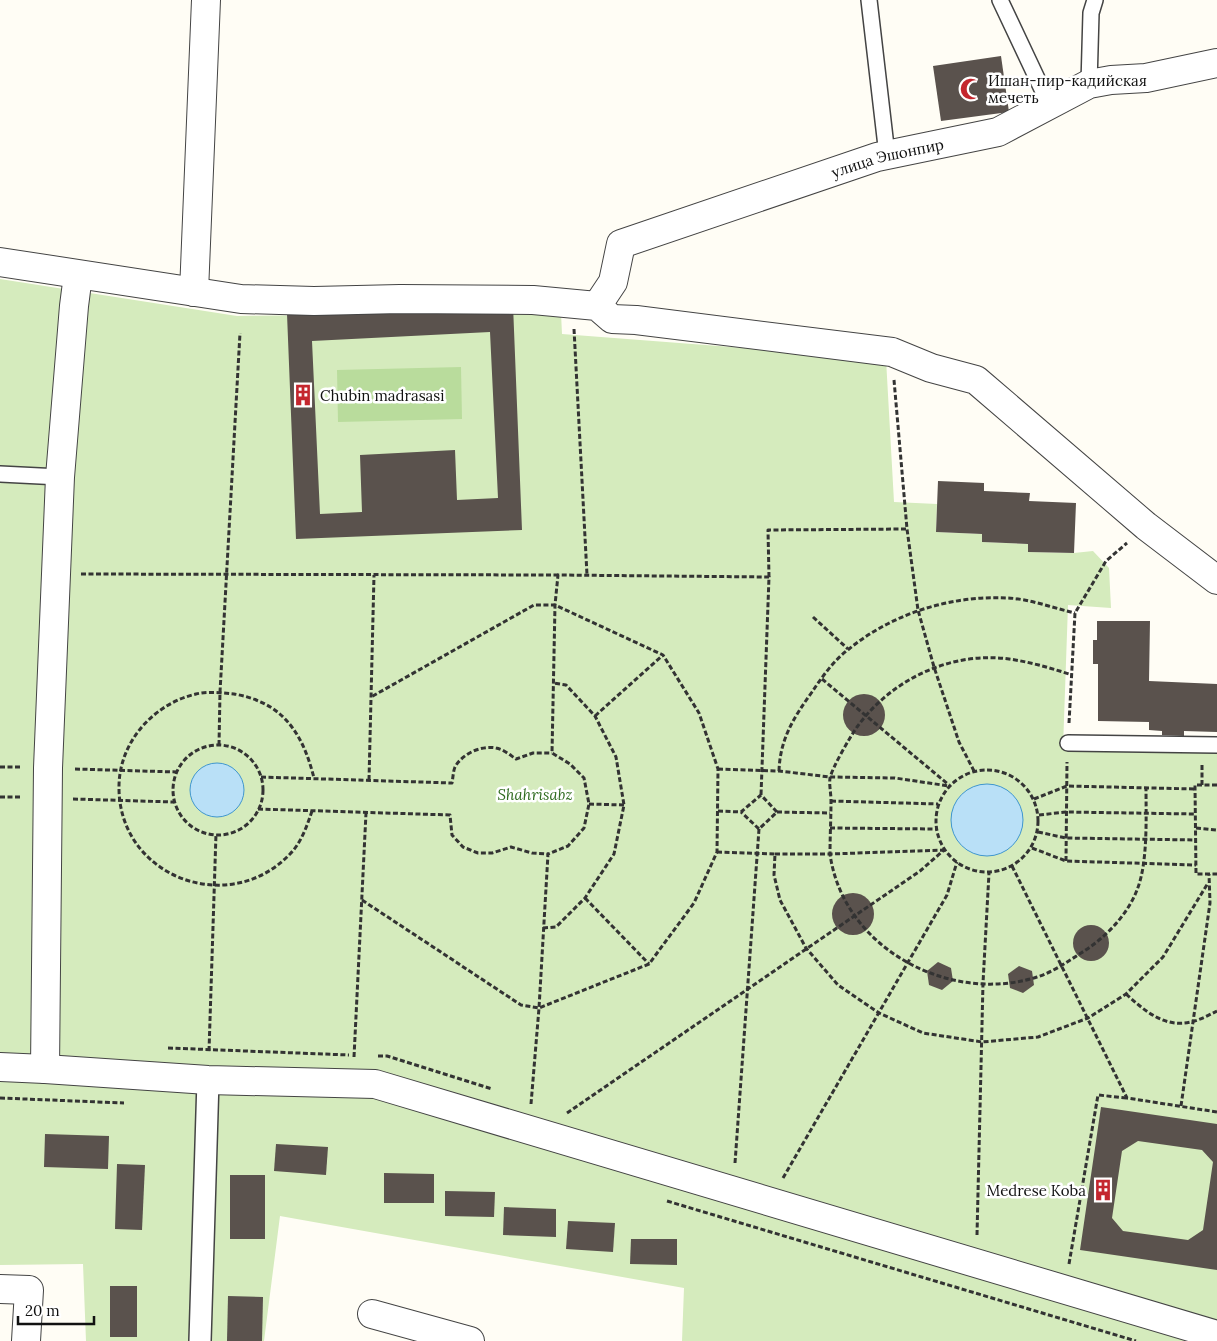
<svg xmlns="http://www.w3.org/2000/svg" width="1217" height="1341" font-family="Lora,serif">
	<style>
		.green { fill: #d5ebbd }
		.forest { fill: #b9dc9c }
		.water { fill: #b9e0f7; stroke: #3f96cf }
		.building { fill: #5a524d; fill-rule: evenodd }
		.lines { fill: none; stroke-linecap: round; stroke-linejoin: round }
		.service-casing { stroke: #444; stroke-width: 18 }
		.pedestrian-casing { stroke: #444; stroke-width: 24 }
		.minor-casing { stroke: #444; stroke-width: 30 }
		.path { stroke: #333; stroke-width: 3; stroke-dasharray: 5 2.5; stroke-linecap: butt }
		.service { stroke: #fff; stroke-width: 15 }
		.pedestrian { stroke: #fff; stroke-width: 21 }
		.minor { stroke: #fff; stroke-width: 28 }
		.labels { text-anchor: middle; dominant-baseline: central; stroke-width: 5; stroke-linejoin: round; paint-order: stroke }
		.poi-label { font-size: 15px; fill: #111; stroke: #fff; text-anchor: start }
		.street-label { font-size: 15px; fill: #111; stroke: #fff }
		.park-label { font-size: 15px; font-style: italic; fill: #2f6b1f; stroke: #fff }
	</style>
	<rect width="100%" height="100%" fill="#fffdf5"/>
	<path class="green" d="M0,279L237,316L561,313L562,334L886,359L894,502L937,504L936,532L982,534V542L1028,544V552L1074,553L1093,551L1109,568L1111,608L1068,605L1063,748L1217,753V1341H682L684,1288L280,1216L264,1341H86L83,1264L0,1265Z"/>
	<path class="forest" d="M461,367L462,419L338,422L337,370Z"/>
	<g class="water">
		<circle cx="217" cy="790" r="27"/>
		<circle cx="987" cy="820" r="36"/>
	</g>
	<g class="building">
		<path d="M1001,56L1009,112L941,121L933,66Z"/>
		<path d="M513,305L522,530L296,539L287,314ZM490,332L498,498L457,500L455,450L360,455L362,512L320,514L312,341Z"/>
		<path d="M938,481L984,483V491L1030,493L1029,501L1076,503L1074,553L1028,552V544L982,542V534L936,532Z"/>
		<path d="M1097,621H1150L1149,681L1217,684V732L1184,731V736L1162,735V731L1149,730V722L1098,721V664H1093V640H1097Z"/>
		<circle cx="864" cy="715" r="21"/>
		<circle cx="853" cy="914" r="21"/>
		<circle cx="1091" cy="943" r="18"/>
		<path d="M938,962L951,968L953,981L942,990L929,985L927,971Z"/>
		<path d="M1019,966L1032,971L1034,985L1023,993L1010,988L1008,974Z"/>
		<path d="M1101,1107L1217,1124V1270L1080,1250ZM1138,1141L1202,1150L1213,1162L1203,1230L1188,1240L1123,1231L1112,1218L1122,1151Z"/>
		<path d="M45,1134L109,1136L108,1169L44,1167Z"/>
		<path d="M276,1144L328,1147L326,1175L274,1171Z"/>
		<path d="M117,1164L145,1165L142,1230L115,1229Z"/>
		<path d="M384,1173L434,1174V1203H384Z"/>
		<rect x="230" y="1175" width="35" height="64"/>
		<path d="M445,1191L495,1192L494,1217L445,1216Z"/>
		<path d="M504,1207L556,1209V1237L503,1235Z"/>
		<path d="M568,1221L615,1223L613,1252L566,1249Z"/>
		<path d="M631,1239H677V1265L630,1264Z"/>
		<rect x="110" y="1286" width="27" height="51"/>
		<path d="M228,1296L263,1297L262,1341H227Z"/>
	</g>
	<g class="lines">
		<g class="service-casing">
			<g id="service">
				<path d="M869,0L887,155"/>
				<path d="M1000,0L1049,104"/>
				<path d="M1089,84L1091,13L1095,0"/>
				<path d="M0,474L60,477"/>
				<path d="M1068,743L1217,745"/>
			</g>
		</g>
		<g class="pedestrian-casing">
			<path id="pedestrian" d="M200,1341L208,1080"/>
		</g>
		<g class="minor-casing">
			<g id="minor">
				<path d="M0,262L241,299L314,301L400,299L533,300L597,306L612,319L636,320L892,352L931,368L976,380L1146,526L1217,580"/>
				<path d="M194,292L206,0"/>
				<path id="s1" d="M597,306L613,282L621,244L877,157L998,132L1089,84L1111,80L1146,78L1217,63"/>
				<path d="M0,1067L45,1069L208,1080L375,1084L1217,1335"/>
				<path d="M45,1069L48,768L60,477L74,306L78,275"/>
				<path d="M0,1289L29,1290L26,1341"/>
				<path d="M372,1314L470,1341"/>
			</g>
		</g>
		<g class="path">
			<path d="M574,329L587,575"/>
			<path d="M894,380L907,529L918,610L934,667L959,742L974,771"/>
			<path d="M81,574L558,575"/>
			<path d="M769,577L768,530L907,529"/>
			<path d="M813,617L848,649"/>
			<path d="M822,679L949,785"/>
			<path d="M595,716L663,655"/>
			<path d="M1069,723L1075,613L1106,561L1127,543"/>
			<path d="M219,745L220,692L240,333"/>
			<circle cx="218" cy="790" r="45"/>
			<path d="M0,767H21"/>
			<path d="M75,769L177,772"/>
			<path d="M718,769L779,771L830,777L895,778L949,786"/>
			<circle cx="987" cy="821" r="51"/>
			<path d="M779,771C780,739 794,717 812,692C822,677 834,660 849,649C893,613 952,595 1008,598C1030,599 1053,608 1075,613"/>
			<path d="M261,777L452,783C453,778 453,772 455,767C462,754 481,745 496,748C503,749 510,755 516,759L533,753H552"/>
			<path d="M369,780L374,575"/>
			<path d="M1202,785V765"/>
			<path d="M1217,785H1195L1196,874H1217"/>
			<path d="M0,797H21"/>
			<path d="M73,799L174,802"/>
			<path d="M1034,799L1067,786L1195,789"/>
			<path d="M831,801L938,804"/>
			<path d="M589,804L624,805"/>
			<path d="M258,809L450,815L452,835L463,847L478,853H492L511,847L532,853L548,854"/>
			<path d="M312,811C307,826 301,843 290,854C229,918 120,877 119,789C118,743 153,704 196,694C208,691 222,693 234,694C247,696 261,701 272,708C297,725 307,751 314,778"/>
			<path d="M718,811L741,812L761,795L777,812L759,829L741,812"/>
			<path d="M777,812L830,813"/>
			<path d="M1039,815L1066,812L1195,814"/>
			<path d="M830,828L936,829"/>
			<path d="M1196,828L1217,830"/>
			<path d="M1038,832L1066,838L1196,840"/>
			<path d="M1032,848L1066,861L1196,865"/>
			<path d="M945,850L830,854C843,948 949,1005 1037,977C1053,972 1067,962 1081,953C1104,939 1127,916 1137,890C1148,863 1146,817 1146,788"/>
			<path d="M717,852L775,854L774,875L780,900L806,948L838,985L879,1013L923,1033L982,1042L1038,1037L1088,1018L1126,994L1163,957L1208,883"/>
			<path d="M775,854H830C830,836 831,818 831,801C831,793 829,785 830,778C832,768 850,737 857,727C891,680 950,651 1009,659C1030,662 1051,668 1072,675"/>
			<path d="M1066,861L1067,762"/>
			<path d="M1012,866L1127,1098L1217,1112"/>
			<path d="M585,898L649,964"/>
			<path d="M362,900L521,1005L539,1008L649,964L694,903L717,852L718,769L699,713L663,655L555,605H534L371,697"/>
			<path d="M543,928L556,927L585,898L614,854L624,805L616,757L595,716L566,685L553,683"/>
			<path d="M1126,994C1145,1011 1164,1028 1191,1022C1200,1020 1209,1015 1217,1011"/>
			<path d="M168,1048L349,1055"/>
			<path d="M209,1051L216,834"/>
			<path d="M378,1056H387L492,1089"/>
			<path d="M354,1057L366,813"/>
			<path d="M0,1098L124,1103"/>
			<path d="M531,1104L539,1008L548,854L568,846L584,828L589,804L584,778L570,764L552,753L555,605L558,575L769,577L761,795"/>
			<path d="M1181,1106L1210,903L1209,874"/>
			<path d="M567,1113L920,871L944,850"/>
			<path d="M735,1163L759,829"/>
			<path d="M783,1178L947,895L957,862"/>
			<path d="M667,1201L1136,1341"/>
			<path d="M977,1235L983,983L989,873"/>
			<path d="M1069,1264L1098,1095L1127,1098"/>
		</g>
		<use href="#service" class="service"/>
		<use href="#pedestrian" class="pedestrian"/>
		<use href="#minor" class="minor"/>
	</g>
	<defs>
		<g id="mosque-bare" transform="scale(1.725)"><path d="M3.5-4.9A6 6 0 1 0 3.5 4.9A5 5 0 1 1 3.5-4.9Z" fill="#c4262e" stroke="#fff" stroke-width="2.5" paint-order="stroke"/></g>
		<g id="building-bare" transform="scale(1.725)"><path d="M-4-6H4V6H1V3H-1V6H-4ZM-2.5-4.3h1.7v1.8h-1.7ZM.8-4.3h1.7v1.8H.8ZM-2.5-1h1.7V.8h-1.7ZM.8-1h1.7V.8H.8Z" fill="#c4262e" stroke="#fff" stroke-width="2.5" paint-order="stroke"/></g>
	</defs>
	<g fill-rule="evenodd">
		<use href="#mosque-bare" x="971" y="89"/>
		<use href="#building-bare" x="303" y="395"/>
		<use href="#building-bare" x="1103" y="1190"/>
	</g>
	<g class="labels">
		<g class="poi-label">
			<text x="988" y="80">Ишан-пир-кадийская<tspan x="988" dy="17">мечеть</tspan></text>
			<text x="320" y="395">Chubin madrasasi</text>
			<text x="1086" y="1190" text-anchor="end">Medrese Koba</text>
		</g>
		<g class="street-label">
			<text stroke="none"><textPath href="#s1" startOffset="348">улица Эшонпир</textPath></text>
		</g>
		<g class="park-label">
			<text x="535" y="794">Shahrisabz</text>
		</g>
	</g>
	<path d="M18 1316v8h76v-8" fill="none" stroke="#111111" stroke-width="2.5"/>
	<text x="25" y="1316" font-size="15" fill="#111111" stroke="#ffffff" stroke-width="4" paint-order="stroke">20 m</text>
</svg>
